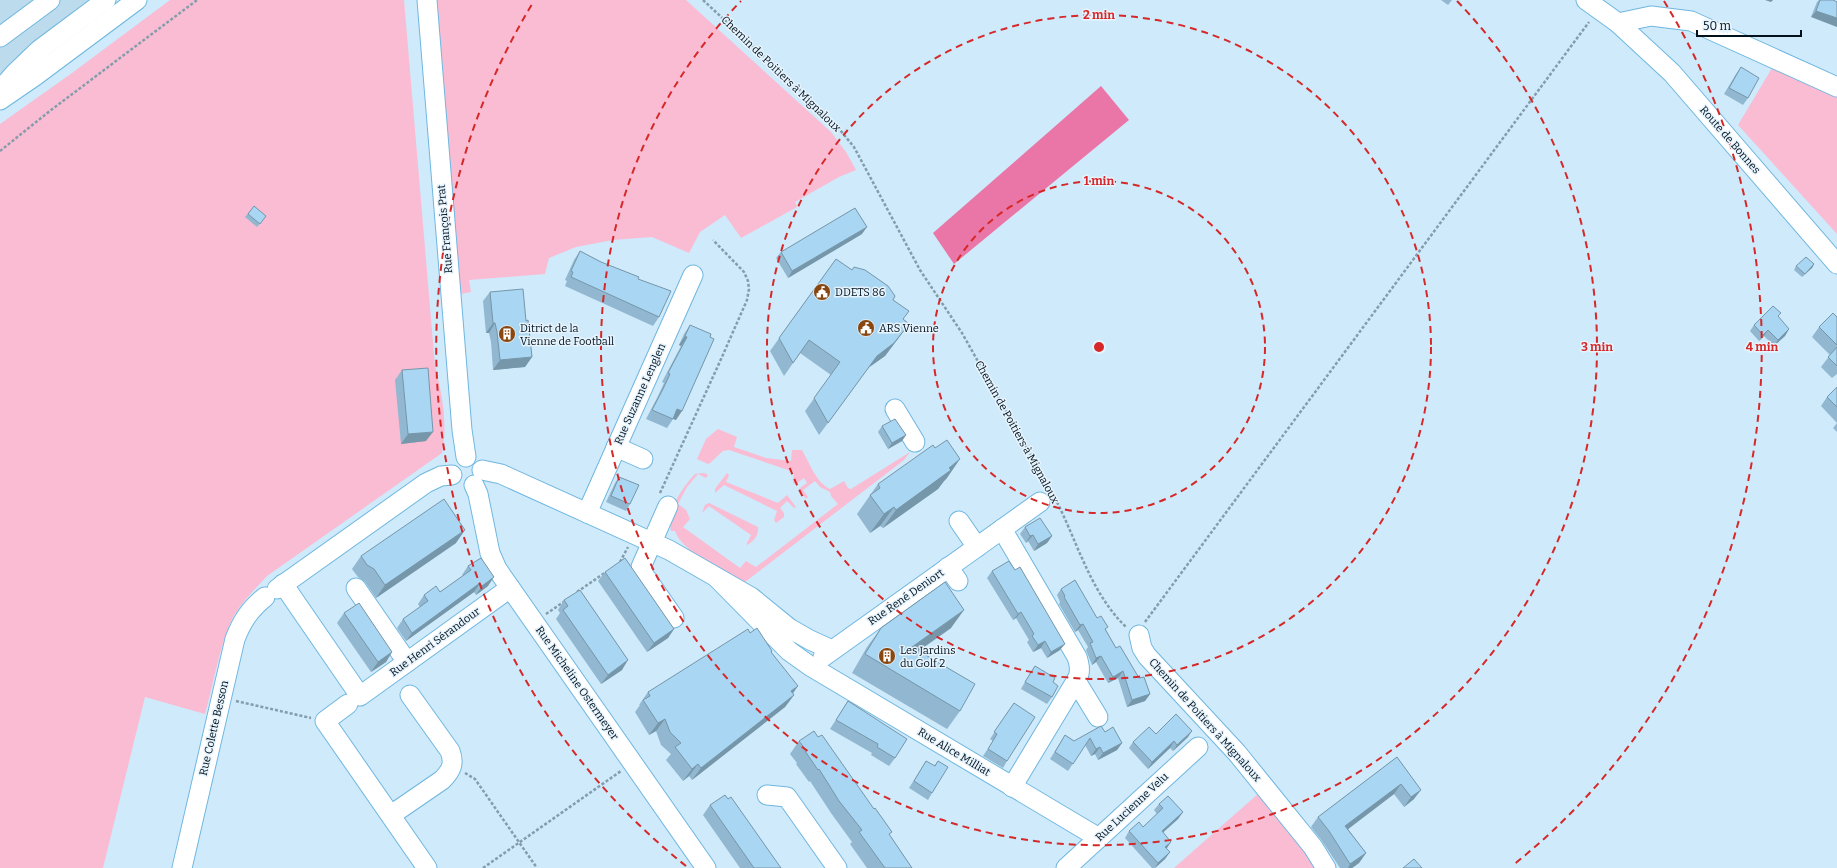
<svg xmlns="http://www.w3.org/2000/svg" width="1837" height="868" font-family="Bitter,serif">
	<style>
		.built { fill: #bcdbec }
		.green { fill: #fabcd3 }
		.forest { fill: #ea76a7 }
		.lines { fill: none; stroke-linecap: round; stroke-linejoin: round }
		.minor-casing { stroke: #6fb7e0; stroke-width: 21 }
		.path { stroke: #849cab; stroke-width: 2.5; stroke-dasharray: 3 2; stroke-linecap: butt }
		.minor { stroke: #fff; stroke-width: 19 }
		.wall { fill: #91b8d0 }
		.shaded-wall { fill: #7696a9 }
		.building { fill: #a9d6f2; stroke: #7696a9 }
		.ring { fill: none; stroke: #d62828; stroke-width: 2; stroke-dasharray: 7 5 }
		.labels { text-anchor: middle; dominant-baseline: central; stroke-width: 3; stroke-linejoin: round; paint-order: stroke }
		.street-label { font-size: 11px; fill: #00111c; stroke: #e7f4fd }
		.poi-label { font-size: 11px; fill: #00111c; stroke: #e7f4fd; text-anchor: start }
		.centre { fill: #d62828; stroke: #e7f4fd; stroke-width: 2 }
		.ring-label { font-size: 12px; text-anchor: middle; font-weight: bold; fill: #d62828; stroke: #e7f4fd; stroke-width: 3; stroke-linejoin: round; paint-order: stroke }
	</style>
	<rect width="100%" height="100%" fill="#ceeafb"/>
	<path class="built" d="M0,0H108L0,76Z"/>
	<g class="green">
		<path d="M170,0H404L435,366C442,394 448,424 442,453L267,576C256,588 244,600 235,614C221,637 213,687 205,714L145,697L103,868H0V124L72,73Z"/>
		<path d="M434,0H686L831,132L846,152L856,170L839,177L795,202L797,207L741,238L725,215L700,232L689,253L652,237L613,240L576,247L549,258L545,274L469,280L471,292L461,294L457,281Z"/>
		<path d="M1772,68L1837,90V234L1738,125Z"/>
		<path d="M718,429L737,437L734,447L766,458L791,461L792,450H802C810,464 816,482 830,489L844,481L848,488L851,489L910,452L904,460L745,582C725,570 682,553 675,531H671C667,510 681,489 695,474L704,473L708,475L706,478L698,474L687,487L678,504L686,510L690,519L683,527L740,568L746,561L756,567L838,504L831,496L830,492L820,487L815,481L803,490L808,497L806,499L799,490L801,487L807,483L804,478L796,484L793,483L794,472L729,450L723,451L710,463L708,464L697,459L706,439Z"/>
		<path d="M727,473L729,475L726,482L778,503L787,495L796,507L794,508L787,501L780,508L784,513V517L776,523L774,520L777,511L724,485L715,493V489Z"/>
		<path d="M709,503L758,527C759,535 753,543 746,545L751,535L709,506L702,513L705,505Z"/>
		<path d="M1259,793L1318,868H1174Z"/>
	</g>
	<path class="forest" d="M1101,86L1129,120L954,264L933,233Z"/>
	<g class="lines">
		<g class="minor-casing">
			<g id="minor">
				<path d="M427,0L462,430L466,457"/>
				<path d="M1586,0L1618,23L1672,73L1837,264"/>
				<path d="M1618,23L1651,16L1691,21L1837,87"/>
				<path d="M0,37L50,0"/>
				<path d="M0,90L15,73L39,50L106,0"/>
				<path d="M0,100L35,76L137,0"/>
				<path d="M895,409L915,442"/>
				<path d="M616,447L643,459"/>
				<path d="M482,470L501,474L669,550L751,597L789,628L810,640L832,650"/>
				<path d="M474,485L478,494L490,553L497,569L706,868"/>
				<path d="M668,506L641,567L642,572L674,618"/>
				<path d="M587,513L693,275"/>
				<path d="M959,521L977,547"/>
				<path d="M1002,529L1077,657C1080,666 1081,673 1076,681L1012,787"/>
				<path d="M948,567L958,581"/>
				<path d="M717,578L789,651L810,666L1099,838"/>
				<path d="M283,584L360,696L510,588"/>
				<path d="M356,588L407,662"/>
				<path d="M277,589L426,483L441,476L452,475"/>
				<path d="M1139,635L1142,648L1147,656L1237,753L1313,847L1326,868"/>
				<path d="M823,657L1040,502"/>
				<path d="M1076,681L1098,717"/>
				<path d="M348,704L325,721L427,868"/>
				<path d="M767,795L787,797L837,868"/>
				<path d="M391,815L442,780C451,771 455,764 450,751L410,695"/>
				<path d="M182,868L235,639C242,621 250,609 265,597"/>
				<path d="M1066,868L1198,747"/>
			</g>
		</g>
		<g class="path">
			<path d="M703,0L818,107L836,125L854,147L920,270L962,333L1050,489"/>
			<path d="M0,151L51,110L197,0"/>
			<path d="M660,493L722,357L747,300L749,289L748,281L744,272L713,240"/>
			<path d="M1057,502C1078,544 1091,593 1126,627"/>
			<path d="M620,562L628,547"/>
			<path d="M577,592L606,572"/>
			<path d="M546,614L565,601"/>
			<path d="M1145,622L1589,22"/>
			<path d="M236,701L311,718"/>
			<path d="M465,773L475,779L537,868"/>
			<path d="M483,868L621,771"/>
		</g>
		<use href="#minor" class="minor"/>
	</g>
	<g class="wall">
		<path d="M1441,0H1452L1448,5Z"/>
		<path d="M1819,0H1833L1811,17L1817,2Z"/>
		<path d="M1741,67L1748,98L1743,105L1724,94L1736,74Z"/>
		<path d="M254,206L266,216L257,227L245,217Z"/>
		<path d="M862,234L788,278L776,258L781,252Z"/>
		<path d="M580,251L601,262L638,279L659,317L653,326L565,286L567,281L565,280L574,260Z"/>
		<path d="M836,259L893,300L903,319L909,324L885,356L868,368L819,435L805,411L831,375L800,353L784,376L770,351Z"/>
		<path d="M1814,264L1812,268L1802,277L1794,270L1796,266Z"/>
		<path d="M490,292L526,321L532,357L525,367L493,370L491,342L489,333H486L483,301Z"/>
		<path d="M1778,317L1789,329L1785,336L1774,346L1764,336L1759,341L1750,331L1754,325Z"/>
		<path d="M1837,317V374L1832,378L1821,367L1830,355L1812,337L1819,327Z"/>
		<path d="M690,325L676,420L673,419L667,428L646,419L657,398L664,383L662,382L681,346L679,345L684,334Z"/>
		<path d="M402,370L426,441L401,444L395,380Z"/>
		<path d="M1837,387V423L1821,406L1827,397Z"/>
		<path d="M1837,423V432L1833,428Z"/>
		<path d="M882,426L906,435L902,441L888,449L878,432Z"/>
		<path d="M935,448L947,478L944,481L938,489L883,528L880,526L870,533L857,514L878,484Z"/>
		<path d="M619,477L630,504L626,511L606,502L615,483Z"/>
		<path d="M1025,527L1052,536L1047,543L1034,551L1028,541L1026,543L1020,534Z"/>
		<path d="M456,543L376,598L365,582L358,577L352,569L361,556Z"/>
		<path d="M468,566L488,586L476,595L474,592L406,641L397,628L403,619L420,607L418,604L424,595L440,592L463,576L462,575Z"/>
		<path d="M992,571L1060,650L1047,658L1041,648L1033,652L1027,642L1029,640L1016,618L1013,620L987,578Z"/>
		<path d="M605,572L674,629L668,638L647,652L598,581Z"/>
		<path d="M1061,589L1097,618L1106,630L1116,648L1150,694L1145,701L1127,707L1118,678L1108,683L1096,662L1092,665L1086,650L1088,647L1078,630L1075,632L1059,604L1060,602L1057,595Z"/>
		<path d="M564,600L622,670L601,684L556,619L560,613L558,610Z"/>
		<path d="M344,613L392,652L386,662L371,672L337,623Z"/>
		<path d="M881,628H951L919,651L960,711L947,729L852,673L867,647Z"/>
		<path d="M750,633L771,652L794,695L785,707L692,780L689,776L683,781L666,760L671,754L661,745L656,731L649,735L635,712L640,705H639L648,692Z"/>
		<path d="M1035,666L1053,682L1052,697L1047,704L1021,689L1030,673Z"/>
		<path d="M848,701L895,758L889,766L871,755L872,753L830,729Z"/>
		<path d="M1014,703L1007,761L1003,768L983,756L993,741L990,739Z"/>
		<path d="M1105,732L1122,743L1117,750L1098,760L1095,754L1091,756L1085,745L1068,771L1050,759L1065,735L1074,741Z"/>
		<path d="M1156,734L1188,737L1173,751L1170,748L1148,769L1129,748L1133,742Z"/>
		<path d="M799,741L890,836L912,868H867L850,844L852,842L831,813L810,781L809,782L796,764L797,763L790,754Z"/>
		<path d="M1397,757L1414,799L1404,807L1394,794L1348,829L1366,853L1359,863L1352,868H1340L1322,841L1311,827L1318,817Z"/>
		<path d="M926,761L934,766L938,761L932,793L928,800L909,788Z"/>
		<path d="M1159,804L1183,812L1178,819L1163,832L1166,849L1170,852L1165,859L1155,868H1152L1125,838L1129,831L1143,827L1157,814L1154,810Z"/>
		<path d="M710,805L781,868H740L703,815Z"/>
	</g>
	<g class="shaded-wall">
		<path d="M1765,0H1773L1771,2Z"/>
		<path d="M1816,11L1837,18V27L1811,17Z"/>
		<path d="M867,227L862,234L788,278L792,271Z"/>
		<path d="M1814,264L1812,268L1802,277L1805,274Z"/>
		<path d="M493,323H495L489,333H486Z"/>
		<path d="M909,324L885,356L868,368L819,435L877,356Z"/>
		<path d="M1789,329L1785,336L1774,346L1778,340Z"/>
		<path d="M1768,330L1764,336L1759,341L1763,335Z"/>
		<path d="M685,336L687,337L681,346L679,345Z"/>
		<path d="M532,357L525,367L493,370L500,360Z"/>
		<path d="M677,409L682,411L676,420L671,418Z"/>
		<path d="M433,432L426,441L401,444L408,434Z"/>
		<path d="M906,435L902,441L888,449L892,443Z"/>
		<path d="M960,459L947,478L944,481L938,489L883,528L896,510L949,468Z"/>
		<path d="M894,507L880,526L870,533L884,514Z"/>
		<path d="M465,530L456,543L376,598L385,585Z"/>
		<path d="M1033,535L1028,541L1026,543L1030,536Z"/>
		<path d="M1052,536L1047,543L1034,551L1038,544Z"/>
		<path d="M494,577L488,586L476,595L482,586Z"/>
		<path d="M480,583L474,592L406,641L412,633Z"/>
		<path d="M964,610L951,628L898,665L912,647Z"/>
		<path d="M1021,612L1016,618L1013,620L1018,614Z"/>
		<path d="M1083,624L1078,630L1075,632L1080,625Z"/>
		<path d="M674,629L668,638L647,652L654,643Z"/>
		<path d="M1045,641L1041,648L1033,652L1038,645Z"/>
		<path d="M1065,644L1060,650L1047,658L1051,652Z"/>
		<path d="M392,652L386,662L371,672L378,662Z"/>
		<path d="M1101,656L1096,662L1092,665L1096,658Z"/>
		<path d="M628,660L622,670L601,684L608,675Z"/>
		<path d="M1123,671L1118,678L1108,683L1113,677Z"/>
		<path d="M798,686L789,699L791,691Z"/>
		<path d="M1150,694L1145,701L1127,707L1132,700Z"/>
		<path d="M794,695L785,707L692,780L701,768Z"/>
		<path d="M665,719L656,731L649,735L658,723Z"/>
		<path d="M1192,731L1188,737L1173,751L1177,745Z"/>
		<path d="M1174,741L1170,748L1148,769L1152,762Z"/>
		<path d="M1122,743L1117,750L1098,760L1103,753Z"/>
		<path d="M1100,747L1095,754L1091,756L1096,749Z"/>
		<path d="M698,764L689,776L683,781L692,769Z"/>
		<path d="M1401,784L1394,794L1339,836L1345,826Z"/>
		<path d="M1421,790L1414,799L1404,807L1411,797Z"/>
		<path d="M1183,812L1178,819L1157,838L1162,831Z"/>
		<path d="M1171,842L1167,848L1161,854L1165,847Z"/>
		<path d="M1170,852L1165,859L1155,868L1158,863Z"/>
		<path d="M1366,853L1359,863L1352,868H1348L1350,864Z"/>
	</g>
	<g class="building">
		<path d="M1820,0H1833L1837,2V18L1816,11Z"/>
		<path d="M1741,67L1759,78L1748,98L1729,88Z"/>
		<path d="M254,206L266,216L260,224L248,214Z"/>
		<path d="M855,208L867,227L792,271L781,252Z"/>
		<path d="M580,251L601,262L639,277L638,279L671,291L659,317L571,277L573,272L571,271Z"/>
		<path d="M1806,257L1814,264L1805,274L1796,266Z"/>
		<path d="M836,259L852,270L854,267L865,270L888,286L895,296L893,300L909,311L903,319L909,324L894,343L877,356L828,423L814,398L840,362L809,340L793,363L779,338Z"/>
		<path d="M523,289L526,321L528,320L532,357L500,360L497,332L495,323H493L490,292Z"/>
		<path d="M1773,306L1781,313L1778,316L1789,329L1778,340L1768,330L1763,335L1754,325Z"/>
		<path d="M1833,313L1837,317V345L1819,327Z"/>
		<path d="M690,325L711,334L710,337L714,339L682,411L677,409L673,419L652,410L663,389L670,374L668,373L687,337L685,336Z"/>
		<path d="M1837,347V366L1828,357Z"/>
		<path d="M428,368L433,432L408,434L402,370Z"/>
		<path d="M1837,387V407L1827,397Z"/>
		<path d="M895,419L906,435L892,443L882,426Z"/>
		<path d="M947,440L960,459L949,468L951,470L896,510L894,507L884,514L870,495L880,488L878,484L933,445L935,448Z"/>
		<path d="M619,477L639,485L630,504L611,496Z"/>
		<path d="M444,499L465,530L385,585L374,569L367,565L361,556Z"/>
		<path d="M1040,518L1052,536L1038,544L1033,535L1030,536L1025,527Z"/>
		<path d="M481,558L494,577L482,586L480,583L412,633L403,619L428,601L424,595L436,586L440,592L471,570L468,566Z"/>
		<path d="M625,558L674,629L654,643L605,572Z"/>
		<path d="M1009,561L1015,570L1020,567L1065,644L1051,652L1045,641L1038,645L1032,636L1034,634L1021,612L1018,614L992,571Z"/>
		<path d="M1075,580L1097,618L1101,616L1108,627L1105,629L1116,648L1120,646L1139,678L1144,677L1150,694L1132,700L1123,671L1113,677L1101,656L1096,658L1090,643L1093,642L1083,624L1080,625L1064,597L1065,596L1061,589Z"/>
		<path d="M945,582L964,610L912,647L975,684L960,711L865,654L881,628Z"/>
		<path d="M580,590L628,660L608,675L563,610L568,606L564,600Z"/>
		<path d="M359,603L392,652L378,662L344,613Z"/>
		<path d="M757,628L772,651L771,652L798,686L791,691L794,695L701,768L698,764L692,769L675,747L681,743L670,732L665,719L658,723L643,700L650,696L648,692L748,629L750,633Z"/>
		<path d="M1035,666L1055,678L1053,682L1058,686L1052,697L1025,682Z"/>
		<path d="M848,701L907,739L895,758L877,747L878,744L836,720Z"/>
		<path d="M1014,703L1035,717L1007,761L988,749L997,734L994,732Z"/>
		<path d="M1176,714L1192,731L1177,745L1174,741L1152,762L1133,742L1149,727L1156,734Z"/>
		<path d="M1101,726L1105,732L1113,727L1122,743L1103,753L1100,747L1096,749L1090,738L1073,764L1055,752L1065,735L1074,741Z"/>
		<path d="M814,731L818,737L822,735L874,809L875,808L892,832L889,834L912,868H885L859,832L862,830L839,801L819,769L818,770L805,751L806,750L799,741Z"/>
		<path d="M1397,757L1421,790L1411,797L1401,784L1345,826L1366,853L1350,864L1329,831L1318,817Z"/>
		<path d="M926,761L935,766L938,761L948,767L932,793L914,781Z"/>
		<path d="M725,795L728,799L731,797L781,868H754L710,805Z"/>
		<path d="M1168,796L1183,812L1162,831L1171,842L1165,847L1170,852L1158,863L1129,831L1139,822L1143,827L1163,808L1159,804Z"/>
		<path d="M1414,859L1422,868H1403Z"/>
	</g>
	<g class="ring">
		<circle cx="1099" cy="347" r="166"/>
		<circle cx="1099" cy="347" r="332"/>
		<path d="M1457 1A498 498 0 1 1 741 1"/>
		<path d="M686 866A663 663 0 0 1 534 1M1664 1A663 663 0 0 1 1512 866"/>
	</g>
	<defs>
		<g id="civic-disc" transform="scale(0.9)"><circle r="9.5" fill="#884710" stroke="#e7f4fd"/><path d="M-.6-6.5H3V-4.5H.6V-3L4-1V1h2V6H-6V1h2V-1L-.6-3ZM-1.2 2.5V6h2.4V2.5Z" fill="#fff"/></g>
		<g id="building-disc" transform="scale(0.9)"><circle r="9.5" fill="#884710" stroke="#e7f4fd"/><path d="M-4-6H4V6H1V3H-1V6H-4ZM-2.5-4.3h1.7v1.8h-1.7ZM.8-4.3h1.7v1.8H.8ZM-2.5-1h1.7V.8h-1.7ZM.8-1h1.7V.8H.8Z" fill="#fff"/></g>
	</defs>
	<g fill-rule="evenodd">
		<use href="#civic-disc" x="822" y="292"/>
		<use href="#civic-disc" x="866" y="328"/>
		<use href="#building-disc" x="507" y="334"/>
		<use href="#building-disc" x="887" y="656"/>
	</g>
	<g class="labels">
		<g class="street-label">
			<text transform="translate(781 74) rotate(44)">Chemin de Poitiers à Mignaloux</text>
			<text transform="translate(1730 140) rotate(49)">Route de Bonnes</text>
			<text transform="translate(445 229) rotate(-95)">Rue François Prat</text>
			<text transform="translate(640 394) rotate(-66)">Rue Suzanne Lenglen</text>
			<text transform="translate(1017 432) rotate(61)">Chemin de Poitiers à Mignaloux</text>
			<text transform="translate(906 597) rotate(-35)">Rue René Deniort</text>
			<text transform="translate(435 642) rotate(-36)">Rue Henri Sérandour</text>
			<text transform="translate(577 683) rotate(55)">Rue Micheline Ostermeyer</text>
			<text transform="translate(1205 720) rotate(48)">Chemin de Poitiers à Mignaloux</text>
			<text transform="translate(214 728) rotate(-77)">Rue Colette Besson</text>
			<text transform="translate(954 752) rotate(31)">Rue Alice Milliat</text>
			<text transform="translate(1132 807) rotate(-43)">Rue Lucienne Velu</text>
		</g>
		<g class="poi-label">
			<text x="835" y="292">DDETS 86</text>
			<text x="520" y="328">Ditrict de la<tspan x="520" dy="13">Vienne de Football</tspan></text>
			<text x="879" y="328">ARS Vienne</text>
			<text x="900" y="650">Les Jardins<tspan x="900" dy="13">du Golf 2</tspan></text>
		</g>
	</g>
	<circle cx="1099" cy="347" r="6" class="centre"/>
	<g class="ring-label">
		<text x="1099" y="19">2 min</text>
		<text x="1099" y="185">1 min</text>
		<text x="1597" y="351">3 min</text>
		<text x="1762" y="351">4 min</text>
	</g>
	<path d="M1697 30v6h104v-6" fill="none" stroke="#00111c" stroke-width="2"/>
	<text x="1703" y="30" font-size="12" fill="#00111c" stroke="#e7f4fd" stroke-width="3" paint-order="stroke">50 m</text>
</svg>
